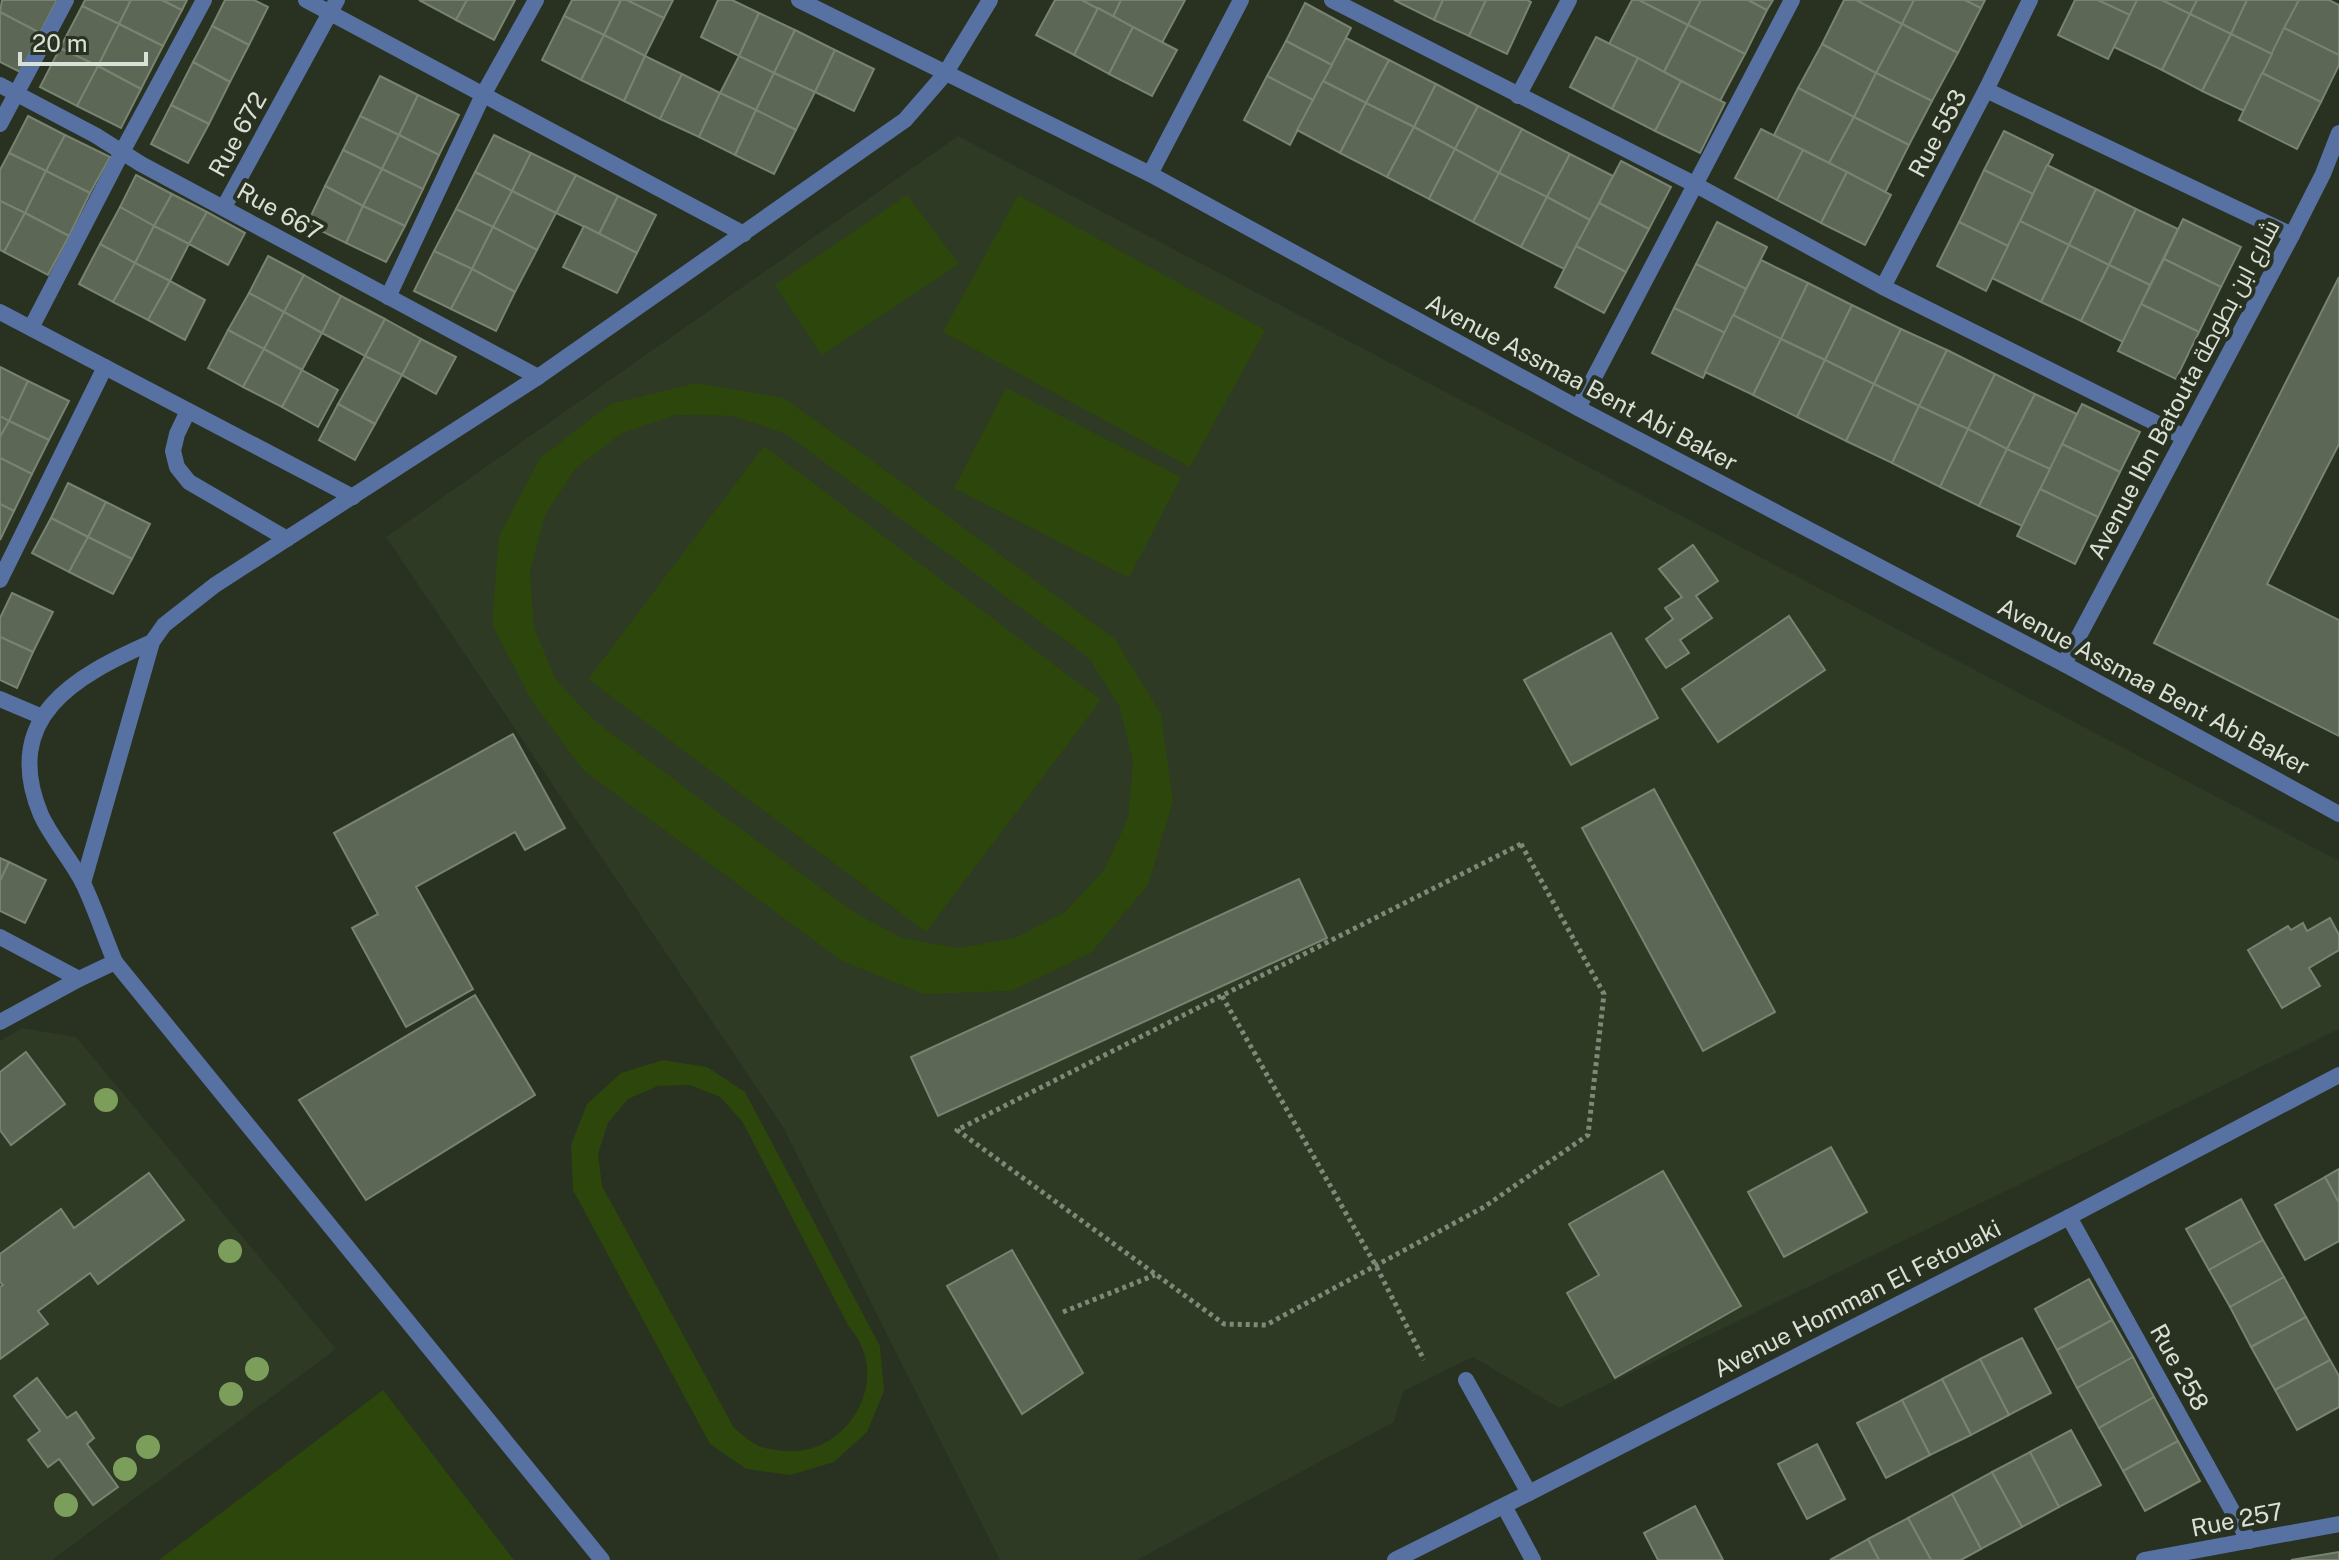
<svg xmlns="http://www.w3.org/2000/svg" width="2339" height="1560" font-family="'Public Sans',Cairo,sans-serif">
	<style>
		.built { fill: #2e3a24 }
		.green { fill: #2c460b; fill-rule: evenodd }
		.building { fill: #5d6755; stroke: #798371; stroke-width: 2 }
		.lines { fill: none; stroke-linecap: round; stroke-linejoin: round }
		.path { stroke: #81887a; stroke-width: 5; stroke-dasharray: 4 4; stroke-linecap: butt }
		.service { stroke: #5772a2; stroke-width: 16 }
		.minor { stroke: #5772a2; stroke-width: 16 }
		.tree { fill: #7c9e5b }
		.labels { text-anchor: middle; dominant-baseline: central; stroke-width: 8; stroke-linejoin: round; paint-order: stroke }
		.street-label { font-size: 24px; fill: #dae0d5; stroke: #293121 }
	</style>
	<rect width="100%" height="100%" fill="#293121"/>
	<g class="built">
		<path d="M958,136L2339,861V1029L1559,1408L1473,1357L1403,1391L1394,1422L1137,1560H1000L783,1127L386,537Z"/>
		<path d="M22,1028L76,1037L336,1349L52,1560H0V1041Z"/>
	</g>
	<g class="green">
		<path d="M907,195L959,264L822,355L775,285Z"/>
		<path d="M1018,195L1265,330L1190,467L943,332Z"/>
		<path d="M696,383L783,398L855,448L1115,639L1161,714L1173,801L1148,885L1091,953L1011,991L924,994L842,961L583,770L532,701L492,624L499,536L540,458L610,404ZM676,415L733,416L786,434L1089,658L1119,706L1133,761L1128,818L1104,870L1065,912L1015,938L959,948L902,938L852,911L595,721L556,680L534,627L530,571L545,515L576,468L622,433Z"/>
		<path d="M1006,388L1181,477L1129,578L954,488Z"/>
		<path d="M764,446L1101,700L926,932L588,679Z"/>
		<path d="M663,1060L707,1067L745,1092L880,1346L884,1391L867,1432L834,1462L791,1475L746,1469L710,1444L573,1190L571,1145L587,1104L621,1073ZM690,1085L720,1097L742,1121L849,1327C896,1379 845,1463 777,1450C772,1449 764,1449 759,1446C750,1442 742,1434 734,1428L602,1186L598,1154L608,1123L628,1099L658,1086Z"/>
		<path d="M383,1390L514,1560H159Z"/>
	</g>
	<g class="building">
		<path d="M2,0H57L40,33L0,12Z"/>
		<path d="M85,0H131L119,24L82,6Z"/>
		<path d="M131,0H162L182,10L163,46L119,24Z"/>
		<path d="M162,0H187L182,10Z"/>
		<path d="M225,0H254L268,7L249,45L212,26Z"/>
		<path d="M419,0H467L456,20Z"/>
		<path d="M467,0H515L494,40L456,20Z"/>
		<path d="M572,0H621L604,35L564,16Z"/>
		<path d="M621,0H627L664,18L645,56L604,35Z"/>
		<path d="M627,0H673L664,18Z"/>
		<path d="M718,0H732L759,13L739,56L701,37Z"/>
		<path d="M1055,0H1082L1098,8L1074,55L1036,35Z"/>
		<path d="M1082,0H1121L1113,17Z"/>
		<path d="M1121,0H1185L1162,43L1113,17Z"/>
		<path d="M1394,0H1443L1434,20Z"/>
		<path d="M1443,0H1486L1469,36L1434,20Z"/>
		<path d="M1486,0H1527L1531,2L1507,54L1469,36Z"/>
		<path d="M1632,0H1639L1688,25L1664,72L1609,44Z"/>
		<path d="M1639,0H1701L1688,25Z"/>
		<path d="M1701,0H1748L1767,10L1745,54L1688,25Z"/>
		<path d="M1748,0H1773L1767,10Z"/>
		<path d="M1844,0H1856L1902,24L1876,73L1822,44Z"/>
		<path d="M1856,0H1914L1902,24Z"/>
		<path d="M1914,0H1965L1981,8L1958,53L1902,24Z"/>
		<path d="M1965,0H1985L1981,8Z"/>
		<path d="M2075,0H2098L2130,15L2108,59L2058,35Z"/>
		<path d="M2098,0H2137L2130,15Z"/>
		<path d="M2137,0H2162L2190,14L2162,70L2114,47Z"/>
		<path d="M2162,0H2197L2190,14Z"/>
		<path d="M2197,0H2247L2231,34L2190,14Z"/>
		<path d="M2247,0H2299L2272,54L2231,34Z"/>
		<path d="M2299,0H2329L2339,5V55L2284,28Z"/>
		<path d="M1305,3L1351,28L1332,65L1286,41Z"/>
		<path d="M82,6L119,24L98,66L60,48Z"/>
		<path d="M1098,8L1133,27L1109,74L1074,55Z"/>
		<path d="M0,12L40,33L20,72L0,62Z"/>
		<path d="M759,13L795,30L774,73L739,56Z"/>
		<path d="M2190,14L2231,34L2202,91L2162,70Z"/>
		<path d="M564,16L604,35L581,80L542,60Z"/>
		<path d="M119,24L163,46L141,89L98,66Z"/>
		<path d="M1902,24L1958,53L1932,101L1876,73Z"/>
		<path d="M1688,25L1745,54L1720,101L1664,72Z"/>
		<path d="M212,26L249,45L230,82L193,62Z"/>
		<path d="M1133,27L1177,50L1152,96L1109,74Z"/>
		<path d="M2284,28L2339,55V65L2321,102L2262,73Z"/>
		<path d="M795,30L835,50L815,92L774,73Z"/>
		<path d="M2231,34L2272,54L2244,111L2202,91Z"/>
		<path d="M604,35L645,56L624,101L581,80Z"/>
		<path d="M1596,37L1638,58L1612,109L1570,87Z"/>
		<path d="M1346,38L1389,60L1366,103L1323,81Z"/>
		<path d="M1286,41L1332,65L1313,100L1267,76Z"/>
		<path d="M1822,44L1876,73L1854,117L1798,88Z"/>
		<path d="M60,48L98,66L77,106L40,87Z"/>
		<path d="M835,50L874,69L854,111L815,92Z"/>
		<path d="M645,56L682,74L660,119L624,101Z"/>
		<path d="M739,56L774,73L756,110L720,93Z"/>
		<path d="M1638,58L1681,81L1655,131L1612,109Z"/>
		<path d="M1389,60L1436,84L1414,127L1366,103Z"/>
		<path d="M193,62L230,82L209,124L171,105Z"/>
		<path d="M98,66L141,89L121,128L77,106Z"/>
		<path d="M774,73L815,92L796,130L756,110Z"/>
		<path d="M1876,73L1932,101L1909,145L1854,117Z"/>
		<path d="M2262,73L2321,102L2297,149L2239,120Z"/>
		<path d="M682,74L720,93L699,137L660,119Z"/>
		<path d="M380,76L418,95L399,135L360,116Z"/>
		<path d="M1267,76L1313,100L1290,145L1244,120Z"/>
		<path d="M1323,81L1366,103L1340,153L1297,130Z"/>
		<path d="M1681,81L1725,103L1700,153L1655,131Z"/>
		<path d="M1436,84L1478,106L1455,149L1414,127Z"/>
		<path d="M1798,88L1854,117L1829,163L1774,135Z"/>
		<path d="M720,93L756,110L735,155L699,137Z"/>
		<path d="M418,95L459,115L439,155L399,135Z"/>
		<path d="M1366,103L1414,127L1387,177L1340,153Z"/>
		<path d="M171,105L209,124L188,163L151,144Z"/>
		<path d="M1478,106L1522,129L1499,173L1455,149Z"/>
		<path d="M756,110L796,130L774,174L735,155Z"/>
		<path d="M28,116L65,135L46,171L9,153Z"/>
		<path d="M360,116L399,135L382,169L343,150Z"/>
		<path d="M1854,117L1909,145L1885,193L1829,163Z"/>
		<path d="M1414,127L1455,149L1429,199L1387,177Z"/>
		<path d="M1522,129L1570,154L1547,197L1499,173Z"/>
		<path d="M1761,129L1803,150L1777,200L1735,178Z"/>
		<path d="M2004,131L2053,155L2033,194L1984,170Z"/>
		<path d="M65,135L110,157L90,193L46,171Z"/>
		<path d="M399,135L439,155L423,189L382,169Z"/>
		<path d="M494,135L531,153L512,191L475,172Z"/>
		<path d="M1455,149L1499,173L1473,222L1429,199Z"/>
		<path d="M343,150L382,169L363,206L325,186Z"/>
		<path d="M1803,150L1847,172L1821,223L1777,200Z"/>
		<path d="M9,153L46,171L25,213L0,201V170Z"/>
		<path d="M531,153L576,175L556,213L512,191Z"/>
		<path d="M1570,154L1613,176L1590,220L1547,197Z"/>
		<path d="M1621,161L1671,187L1649,229L1599,203Z"/>
		<path d="M2047,165L2096,189L2069,245L2020,221Z"/>
		<path d="M382,169L423,189L405,226L363,206Z"/>
		<path d="M1984,170L2033,194L2008,246L1959,222Z"/>
		<path d="M46,171L90,193L69,236L25,213Z"/>
		<path d="M475,172L512,191L493,227L456,209Z"/>
		<path d="M1847,172L1891,195L1865,245L1821,223Z"/>
		<path d="M1499,173L1547,197L1521,247L1473,222Z"/>
		<path d="M136,175L172,194L154,226L120,207Z"/>
		<path d="M576,175L618,196L599,234L556,213Z"/>
		<path d="M325,186L363,206L346,243L307,224Z"/>
		<path d="M2096,189L2136,209L2109,265L2069,245Z"/>
		<path d="M512,191L556,213L537,250L493,227Z"/>
		<path d="M172,194L207,212L189,244L154,226Z"/>
		<path d="M618,196L656,215L637,253L599,234Z"/>
		<path d="M1547,197L1590,220L1564,269L1521,247Z"/>
		<path d="M0,201L25,213L4,252L0,250Z"/>
		<path d="M1599,203L1649,229L1626,272L1576,246Z"/>
		<path d="M363,206L405,226L386,262L346,243Z"/>
		<path d="M120,207L154,226L135,263L100,244Z"/>
		<path d="M456,209L493,227L472,269L434,251Z"/>
		<path d="M2136,209L2178,229L2150,285L2109,265Z"/>
		<path d="M207,212L245,233L228,265L189,244Z"/>
		<path d="M25,213L69,236L48,275L4,252Z"/>
		<path d="M2183,219L2241,247L2221,287L2164,259Z"/>
		<path d="M2020,221L2069,245L2041,302L1992,278Z"/>
		<path d="M1717,222L1767,247L1746,289L1696,264Z"/>
		<path d="M1959,222L2008,246L1986,291L1937,266Z"/>
		<path d="M154,226L189,244L170,281L135,263Z"/>
		<path d="M584,226L637,253L617,293L563,267Z"/>
		<path d="M493,227L537,250L515,292L472,269Z"/>
		<path d="M100,244L135,263L113,302L79,284Z"/>
		<path d="M2069,245L2109,265L2081,321L2041,302Z"/>
		<path d="M1576,246L1626,272L1604,313L1555,287Z"/>
		<path d="M434,251L472,269L451,309L414,291Z"/>
		<path d="M268,256L304,275L284,312L249,293Z"/>
		<path d="M2164,259L2221,287L2199,332L2141,304Z"/>
		<path d="M1761,260L1808,283L1781,339L1733,315Z"/>
		<path d="M135,263L170,281L148,320L113,302Z"/>
		<path d="M1696,264L1746,289L1725,333L1674,308Z"/>
		<path d="M2109,265L2150,285L2123,342L2081,321Z"/>
		<path d="M472,269L515,292L496,331L451,309Z"/>
		<path d="M304,275L341,296L322,333L284,312Z"/>
		<path d="M2339,277V444L2267,584L2339,620V736L2154,643Z"/>
		<path d="M170,281L205,300L185,340L148,320Z"/>
		<path d="M1808,283L1852,305L1825,360L1781,339Z"/>
		<path d="M249,293L284,312L264,349L228,330Z"/>
		<path d="M341,296L385,319L365,356L322,333Z"/>
		<path d="M2141,304L2199,332L2176,379L2118,351Z"/>
		<path d="M1852,305L1901,329L1874,384L1825,360Z"/>
		<path d="M1674,308L1725,333L1703,378L1652,353Z"/>
		<path d="M284,312L322,333L302,370L264,349Z"/>
		<path d="M1733,315L1781,339L1753,395L1705,372Z"/>
		<path d="M385,319L421,339L402,375L365,356Z"/>
		<path d="M1901,329L1947,350L1919,406L1874,384Z"/>
		<path d="M228,330L264,349L243,387L208,368Z"/>
		<path d="M421,339L456,357L436,394L402,375Z"/>
		<path d="M1781,339L1825,360L1797,417L1753,395Z"/>
		<path d="M264,349L302,370L282,407L243,387Z"/>
		<path d="M1947,350L1995,374L1968,429L1919,406Z"/>
		<path d="M365,356L402,375L375,424L338,404Z"/>
		<path d="M1825,360L1874,384L1846,441L1797,417Z"/>
		<path d="M0,367L28,381L9,421L0,416Z"/>
		<path d="M302,370L338,390L318,427L282,407Z"/>
		<path d="M1995,374L2035,394L2007,449L1968,429Z"/>
		<path d="M28,381L69,401L49,440L9,421Z"/>
		<path d="M1874,384L1919,406L1892,463L1846,441Z"/>
		<path d="M2035,394L2077,414L2050,469L2007,449Z"/>
		<path d="M338,404L375,424L355,460L319,440Z"/>
		<path d="M2082,404L2140,432L2120,472L2062,444Z"/>
		<path d="M1919,406L1968,429L1940,487L1892,463Z"/>
		<path d="M0,416L9,421L0,437Z"/>
		<path d="M9,421L49,440L32,474L0,458V437Z"/>
		<path d="M1968,429L2007,449L1979,506L1940,487Z"/>
		<path d="M2062,444L2120,472L2098,517L2040,489Z"/>
		<path d="M2007,449L2050,469L2022,526L1979,506Z"/>
		<path d="M0,458L32,474L14,511L0,504Z"/>
		<path d="M68,483L106,502L88,537L51,518Z"/>
		<path d="M2040,489L2098,517L2075,564L2017,536Z"/>
		<path d="M106,502L150,524L132,559L88,537Z"/>
		<path d="M0,504L14,511L0,540Z"/>
		<path d="M51,518L88,537L69,572L32,553Z"/>
		<path d="M88,537L132,559L113,594L69,572Z"/>
		<path d="M1693,545L1718,581L1696,596L1712,618L1680,640L1689,653L1666,668L1646,639L1673,619L1665,608L1682,597L1659,569Z"/>
		<path d="M12,593L53,612L33,652L0,637V618Z"/>
		<path d="M1789,616L1825,670L1718,742L1682,689Z"/>
		<path d="M1611,633L1658,718L1571,765L1524,680Z"/>
		<path d="M0,637L33,652L17,688L0,680Z"/>
		<path d="M513,734L565,828L525,850L515,832L416,887L473,989L406,1027L352,928L378,914L334,833Z"/>
		<path d="M1654,789L1775,1012L1703,1051L1582,828Z"/>
		<path d="M0,858L9,862L0,881Z"/>
		<path d="M9,862L46,880L25,923L0,911V881Z"/>
		<path d="M1299,879L1327,938L938,1116L911,1057Z"/>
		<path d="M2330,918L2339,935V950L2309,968L2320,986L2282,1008L2248,950L2288,926L2291,930L2303,923L2307,931Z"/>
		<path d="M475,995L535,1095L366,1200L299,1100Z"/>
		<path d="M26,1052L65,1104L11,1145L0,1130V1072Z"/>
		<path d="M1831,1147L1867,1212L1784,1257L1748,1192Z"/>
		<path d="M2339,1169V1203L2325,1177Z"/>
		<path d="M1663,1171L1741,1306L1615,1378L1567,1293L1599,1275L1569,1224Z"/>
		<path d="M149,1173L184,1220L98,1284L90,1273L38,1311L48,1324L0,1359V1287L3,1285L0,1282V1254L61,1209L74,1228Z"/>
		<path d="M2325,1177L2339,1203V1241L2305,1260L2275,1205Z"/>
		<path d="M2241,1199L2263,1240L2209,1270L2186,1229Z"/>
		<path d="M2263,1240L2284,1277L2230,1307L2209,1270Z"/>
		<path d="M1012,1250L1083,1373L1022,1414L947,1286Z"/>
		<path d="M2284,1277L2306,1317L2251,1347L2230,1307Z"/>
		<path d="M2089,1279L2112,1320L2057,1350L2035,1309Z"/>
		<path d="M2306,1317L2330,1360L2275,1390L2251,1347Z"/>
		<path d="M2112,1320L2133,1357L2077,1388L2057,1350Z"/>
		<path d="M2022,1338L2051,1393L2009,1415L1980,1359Z"/>
		<path d="M2133,1357L2154,1397L2099,1428L2077,1388Z"/>
		<path d="M1980,1359L2009,1415L1971,1435L1942,1379Z"/>
		<path d="M2330,1360L2339,1376V1407L2297,1430L2275,1390Z"/>
		<path d="M37,1378L67,1418L76,1412L94,1438L87,1444L118,1487L93,1505L59,1459L48,1467L28,1440L40,1431L14,1396Z"/>
		<path d="M1942,1379L1971,1435L1930,1455L1902,1400Z"/>
		<path d="M2154,1397L2178,1441L2123,1471L2099,1428Z"/>
		<path d="M1902,1400L1930,1455L1886,1478L1857,1423Z"/>
		<path d="M2071,1430L2101,1485L2059,1507L2030,1452Z"/>
		<path d="M2178,1441L2200,1481L2145,1511L2123,1471Z"/>
		<path d="M1817,1444L1845,1499L1807,1519L1778,1464Z"/>
		<path d="M2030,1452L2059,1507L2022,1527L1992,1472Z"/>
		<path d="M1992,1472L2022,1527L1981,1549L1952,1494Z"/>
		<path d="M1952,1494L1981,1549L1961,1560H1931L1908,1518Z"/>
		<path d="M1695,1506L1723,1560H1658L1644,1533Z"/>
		<path d="M1908,1518L1931,1560H1879L1868,1539Z"/>
		<path d="M1868,1539L1879,1560H1830Z"/>
		<path d="M2339,1552V1560H2291Z"/>
	</g>
	<g class="lines">
		<g class="path">
			<path d="M1521,844L1604,994L1588,1135L1484,1207L1266,1325L1224,1324L957,1130Z"/>
			<path d="M1222,996L1376,1266L1424,1360"/>
			<path d="M1063,1312L1155,1275"/>
		</g>
		<path class="service" d="M1466,1380L1529,1493"/>
		<g class="minor">
			<path d="M306,0L744,234"/>
			<path d="M799,0L1150,174L1578,408L2064,664L2339,814"/>
			<path d="M1332,0L1696,185L1883,287L2184,437"/>
			<path d="M0,85L95,135L141,164L538,377"/>
			<path d="M1986,90L2292,235"/>
			<path d="M1518,96L1569,0"/>
			<path d="M0,124L66,0"/>
			<path d="M1150,174L1241,0"/>
			<path d="M224,207L337,0"/>
			<path d="M1883,287L1986,90L2030,0"/>
			<path d="M388,297L483,95L536,0"/>
			<path d="M0,312L353,497"/>
			<path d="M31,328L122,152L204,0"/>
			<path d="M1578,408L1792,0"/>
			<path d="M188,411L177,434L173,451L177,467L189,482L287,539"/>
			<path d="M0,580L105,367"/>
			<path d="M152,642C75,676 0,717 41,815C52,839 71,859 83,883C95,908 104,936 115,962L602,1560"/>
			<path d="M2064,664L2292,235L2323,174L2339,133"/>
			<path d="M0,699L40,716"/>
			<path d="M83,883L152,642L164,625L215,585L538,377L905,120L945,74L990,0"/>
			<path d="M0,937L79,979"/>
			<path d="M0,1022L79,979L115,962"/>
			<path d="M2069,1217L2249,1541"/>
			<path d="M1504,1506L1533,1560"/>
			<path d="M1395,1560L1529,1493L2069,1217L2339,1075"/>
			<path d="M2144,1560L2339,1524"/>
		</g>
	</g>
	<g class="tree">
		<circle cx="106" cy="1100" r="12"/>
		<circle cx="230" cy="1251" r="12"/>
		<circle cx="257" cy="1369" r="12"/>
		<circle cx="231" cy="1394" r="12"/>
		<circle cx="148" cy="1447" r="12"/>
		<circle cx="125" cy="1469" r="12"/>
		<circle cx="66" cy="1505" r="12"/>
	</g>
	<g class="labels">
		<g class="street-label">
			<text transform="translate(1937 133) rotate(-62)">Rue 553</text>
			<text transform="translate(237 134) rotate(-61)">Rue 672</text>
			<text transform="translate(280 211) rotate(29)">Rue 667</text>
			<text transform="translate(1582 382) rotate(28)">Avenue Assmaa Bent Abi Baker</text>
			<text transform="translate(2183 389) rotate(-62)">Avenue Ibn Batouta شارع ابن بطوطة</text>
			<text transform="translate(2154 686) rotate(28)">Avenue Assmaa Bent Abi Baker</text>
			<text transform="translate(1857 1298) rotate(-27)">Avenue Homman El Fetouaki</text>
			<text transform="translate(2180 1367) rotate(61)">Rue 258</text>
			<text transform="translate(2237 1519) rotate(-11)">Rue 257</text>
		</g>
	</g>
	<path d="M20 52v12h126v-12" fill="none" stroke="#dae0d5" stroke-width="4"/>
	<text x="32" y="52" font-size="24" fill="#dae0d5" stroke="#293121" stroke-width="6" paint-order="stroke">20 m</text>
</svg>
